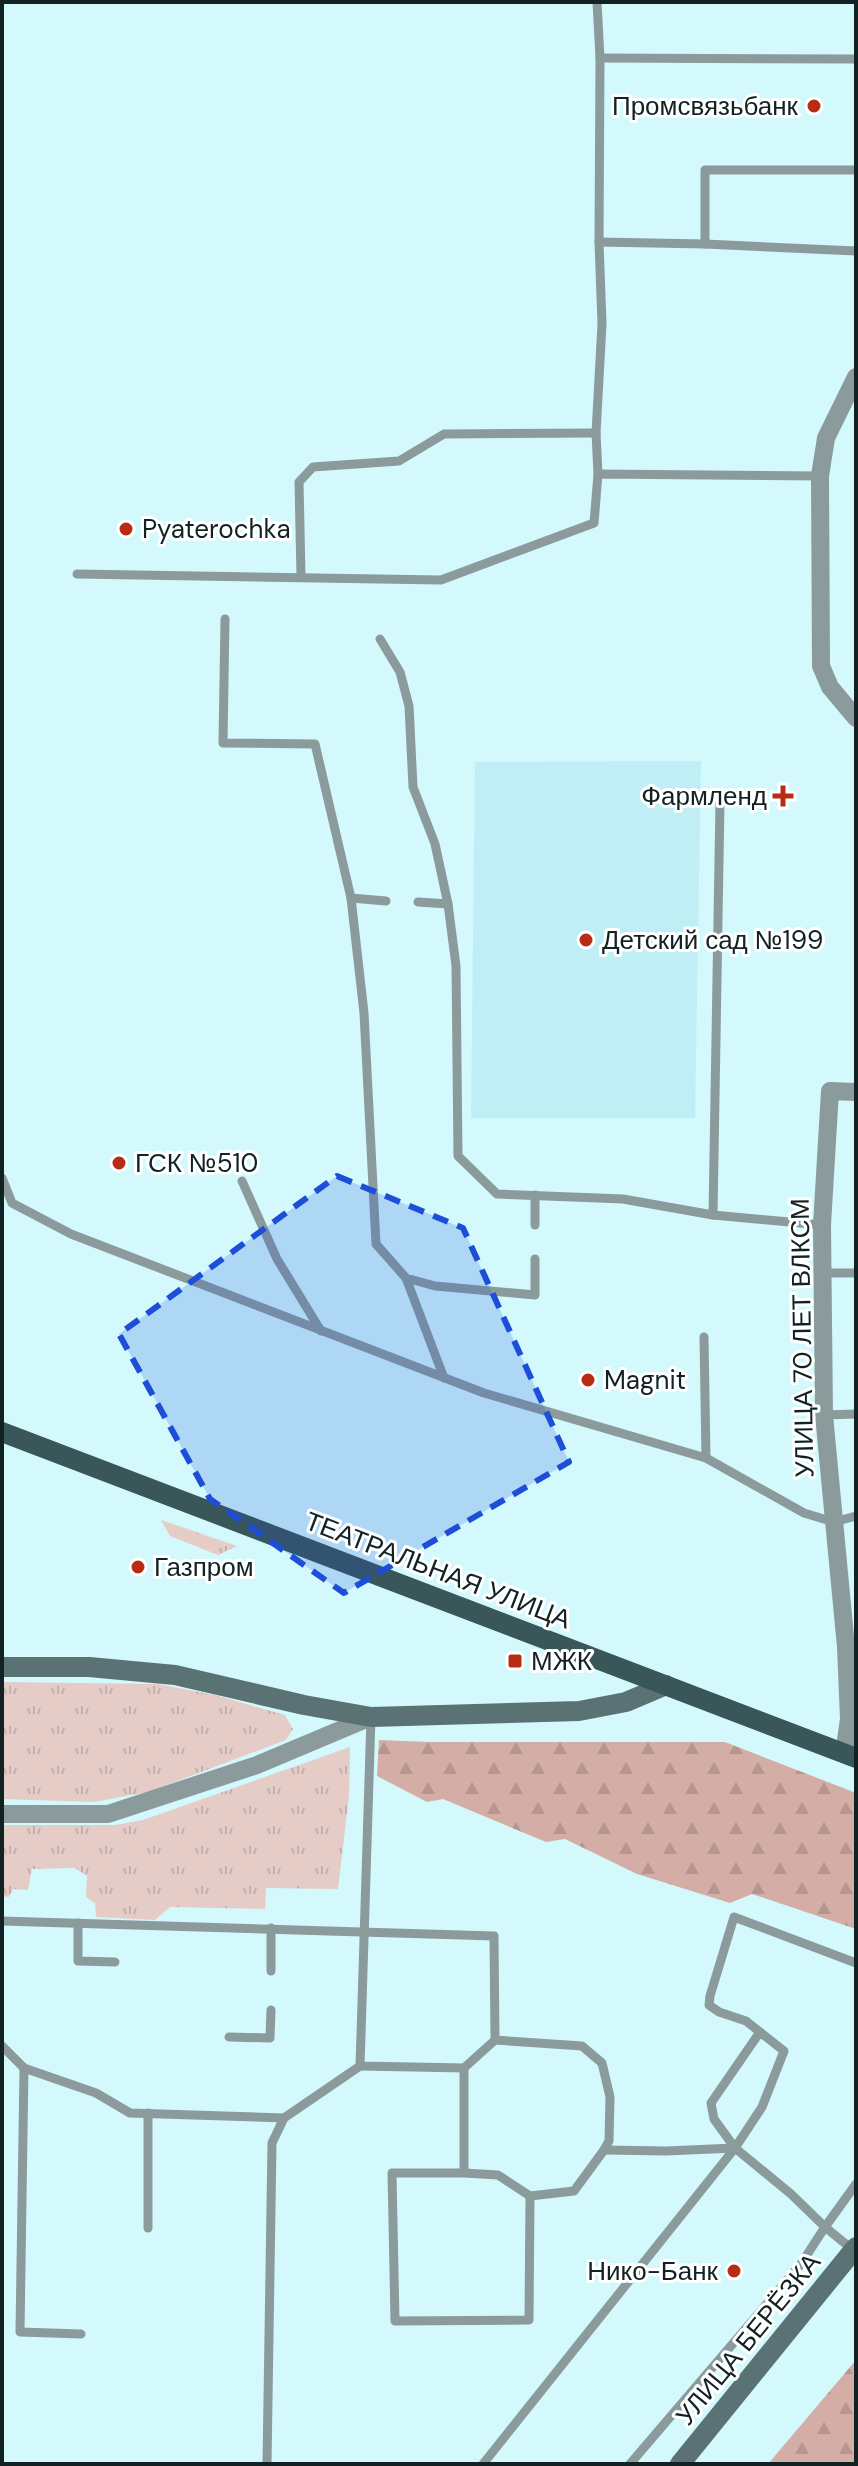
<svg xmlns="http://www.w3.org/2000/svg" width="858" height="2466" font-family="'DM Sans',sans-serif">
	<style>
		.built { fill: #bfeff4 }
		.grass { fill: url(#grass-tufts) }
		.forest { fill: url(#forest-firs) }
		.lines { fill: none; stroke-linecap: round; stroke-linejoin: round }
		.lane { stroke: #8b9b9c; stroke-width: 9 }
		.street { stroke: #8b9b9c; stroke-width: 18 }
		.secondary { stroke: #5b7274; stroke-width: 20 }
		.primary { stroke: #395658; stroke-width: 20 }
		.marked { fill: #1d4ed8; fill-opacity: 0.2; stroke: #1d4ed8; stroke-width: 6; stroke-dasharray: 16 10; stroke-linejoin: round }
		.poi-dot { fill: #b82c13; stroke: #fff; stroke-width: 3 }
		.labels { text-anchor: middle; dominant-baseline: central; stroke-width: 6; stroke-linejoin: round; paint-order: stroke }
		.poi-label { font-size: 26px; fill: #122122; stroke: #fff; text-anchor: start }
		.street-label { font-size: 26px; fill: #122122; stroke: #fff }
	</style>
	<defs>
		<pattern id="grass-tufts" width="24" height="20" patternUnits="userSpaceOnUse" patternTransform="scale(2)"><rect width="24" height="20" fill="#e5ccc7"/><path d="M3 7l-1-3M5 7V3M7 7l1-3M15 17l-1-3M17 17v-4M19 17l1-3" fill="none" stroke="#c3afab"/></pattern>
		<pattern id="forest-firs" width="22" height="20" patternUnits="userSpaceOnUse" patternTransform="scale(2)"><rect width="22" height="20" fill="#d4aea6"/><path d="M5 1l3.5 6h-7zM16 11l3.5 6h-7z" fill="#b5958f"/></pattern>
	</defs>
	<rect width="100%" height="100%" fill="#d3f9fd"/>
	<path class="built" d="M701,761L695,1118H471L475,762Z"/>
	<g class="grass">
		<path d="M161,1520L237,1546L218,1555L170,1536Z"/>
		<path d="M2,1682L158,1684L215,1695L285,1715L293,1729L286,1740L148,1792L94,1802L2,1799Z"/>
		<path d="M350,1747L349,1796L338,1889L266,1888L265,1909L170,1907L155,1920L96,1917L95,1903L86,1897L87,1876L75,1868L32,1869L28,1890L13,1889L9,1897L2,1896V1825H115L143,1820Z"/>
	</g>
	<g class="forest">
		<path d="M379,1740L431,1742H725L856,1793V1929L752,1894L730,1903L637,1874L565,1839L546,1842L443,1799L427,1802L377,1776Z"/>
		<path d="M856,2360V2464H768Z"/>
	</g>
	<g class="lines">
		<g class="lane">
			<path d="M597,2L600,58L599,242L602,324L596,433L598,474"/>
			<path d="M600,58L856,59"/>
			<path d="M599,242L705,244L856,251"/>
			<path d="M705,244V170H856"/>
			<path d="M77,574L441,580L594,523L598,474L820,476"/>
			<path d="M301,576L299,482L313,467L399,461L444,434L596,433"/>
			<path d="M225,619L223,743L315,744L351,898L364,1013L376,1244L406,1278L435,1286L535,1295V1259"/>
			<path d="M380,639L400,672L409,706L413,787L435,844L448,904L456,966L458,1156L497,1194L623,1199L713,1215"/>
			<path d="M720,802L713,1215L822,1225"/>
			<path d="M351,898L386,901"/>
			<path d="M418,902L448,904"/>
			<path d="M2,1178L12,1203L71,1234L484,1393L706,1458L804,1513L834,1522L856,1516"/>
			<path d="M242,1181L277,1259L321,1331"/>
			<path d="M535,1195V1225"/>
			<path d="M823,1273H856"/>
			<path d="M406,1278L444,1378"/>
			<path d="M704,1337L706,1458"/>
			<path d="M824,1415L856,1414"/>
			<path d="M371,1717L360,2066L464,2068V2173H392L395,2321L529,2320L530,2196L498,2175L464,2173"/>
			<path d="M2,1921L494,1936L495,2040L464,2068"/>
			<path d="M78,1923V1961L115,1962"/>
			<path d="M271,1971V1928"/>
			<path d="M229,2037L270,2038L271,2010"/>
			<path d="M495,2040L582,2046L602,2063L610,2097L609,2141L604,2150L574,2191L530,2196"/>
			<path d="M2,2046L24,2068L96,2093L130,2113L284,2118"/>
			<path d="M24,2068L20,2332L81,2334"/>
			<path d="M735,2148L714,2119L711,2103L760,2032"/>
			<path d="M604,2150L666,2151L735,2148"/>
			<path d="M148,2228V2113"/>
			<path d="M853,2250L825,2227L856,2184"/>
			<path d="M267,2464L272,2143L284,2118L360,2066"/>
			<path d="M483,2464L735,2148"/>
			<path d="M630,2464L801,2264L825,2227L791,2194L735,2148L762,2107L784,2051L746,2021L719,2012L709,2005L710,1996L734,1917L856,1963"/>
		</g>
		<g class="street">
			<path d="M856,377L826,438L820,476L821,666L830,687L856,718"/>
			<path d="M844,1754L849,1719L846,1647L824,1415L822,1225L830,1091L856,1092"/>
			<path d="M2,1814H108L257,1765L371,1717"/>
		</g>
		<g class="secondary">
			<path d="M2,1667H89L175,1675L304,1705L371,1717L579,1711L626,1702L666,1685"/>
			<path d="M680,2464L856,2247"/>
		</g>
		<path class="primary" d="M2,1432L856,1758"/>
	</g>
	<path class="marked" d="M337,1176L463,1228L569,1462L344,1593L210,1499L119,1334Z"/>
	<g class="poi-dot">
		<circle cx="814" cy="106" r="8"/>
		<circle cx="126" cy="529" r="8"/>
		<path d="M779 784h8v8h8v8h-8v8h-8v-8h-8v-8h8z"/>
		<circle cx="586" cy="940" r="8"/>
		<circle cx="119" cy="1163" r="8"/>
		<circle cx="588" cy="1380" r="8"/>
		<circle cx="138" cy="1567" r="8"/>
		<rect x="507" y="1653" width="16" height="16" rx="4"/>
		<circle cx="734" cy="2271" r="8"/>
	</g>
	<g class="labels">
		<g class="poi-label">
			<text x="798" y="106" text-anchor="end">Промсвязьбанк</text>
			<text x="142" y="529">Pyaterochka</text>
			<text x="767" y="796" text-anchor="end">Фармленд</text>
			<text x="602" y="940">Детский сад №199</text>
			<text x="135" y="1163">ГСК №510</text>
			<text x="604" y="1380">Magnit</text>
			<text x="154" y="1567">Газпром</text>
			<text x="531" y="1661">МЖК</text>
			<text x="718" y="2271" text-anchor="end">Нико-Банк</text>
		</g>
		<g class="street-label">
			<text transform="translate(802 1338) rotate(-91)">УЛИЦА 70 ЛЕТ ВЛКСМ</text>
			<text transform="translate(438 1570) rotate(21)">ТЕАТРАЛЬНАЯ УЛИЦА</text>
			<text transform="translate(748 2339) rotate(-51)">УЛИЦА БЕРЁЗКА</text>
		</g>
	</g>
	<rect width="858" height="2466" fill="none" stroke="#122122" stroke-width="8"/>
</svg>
